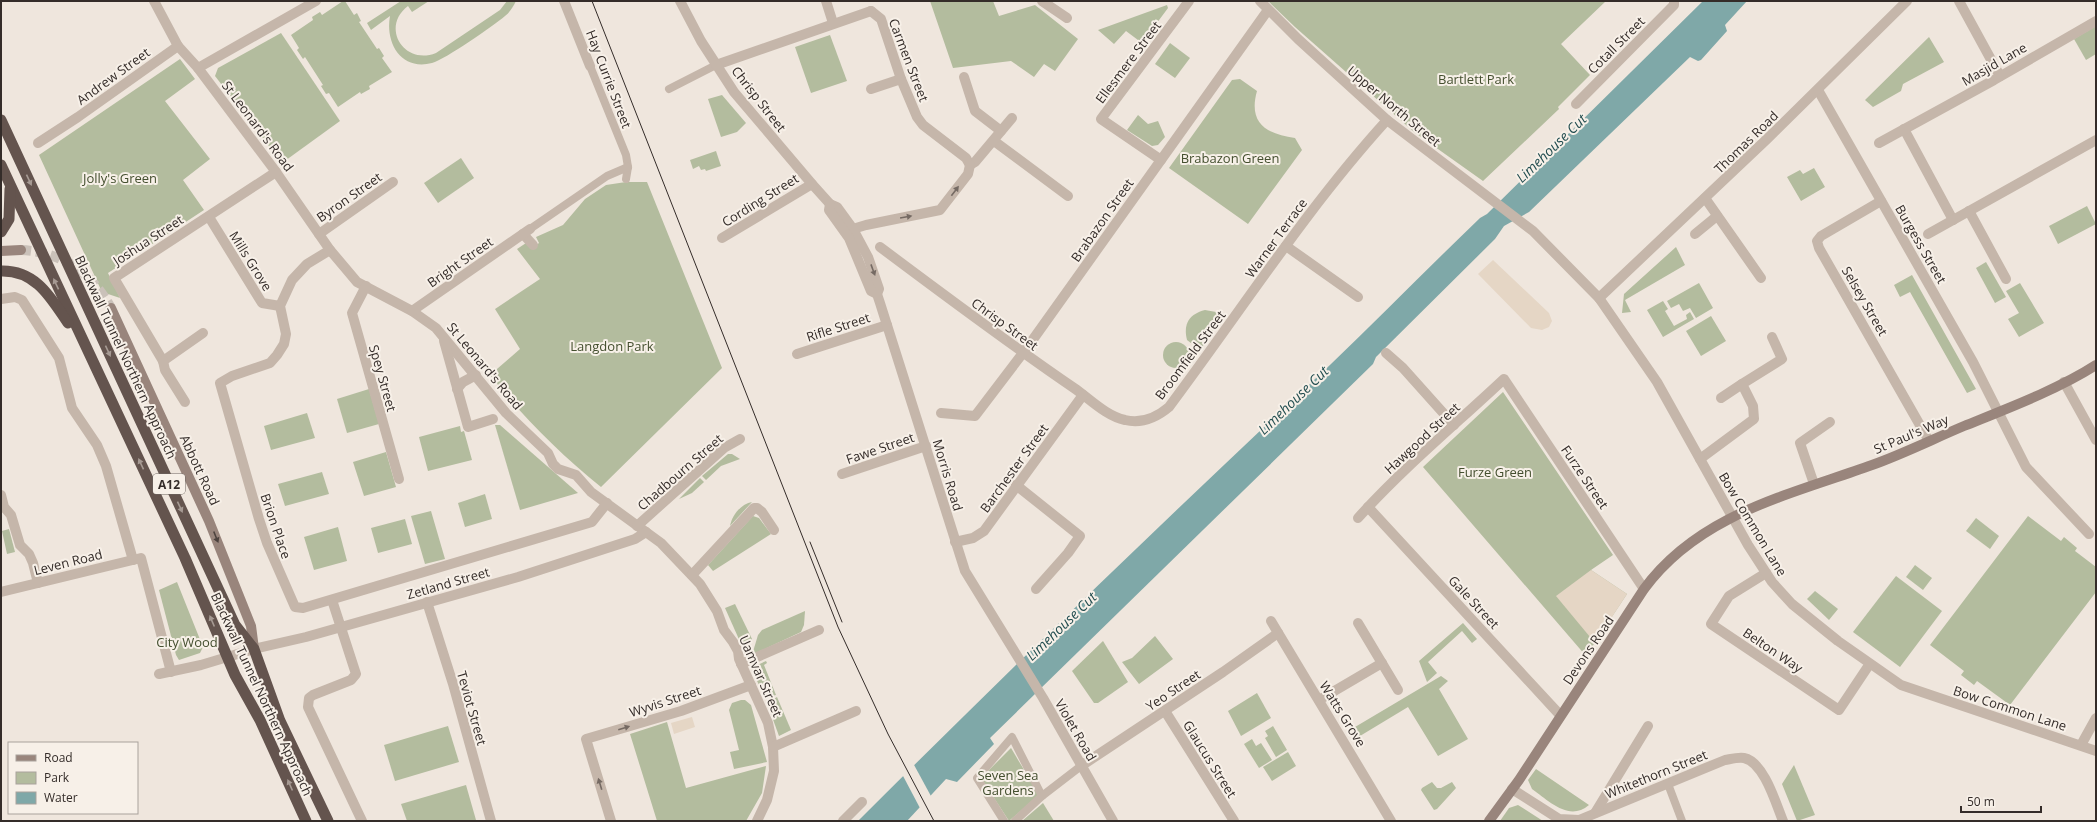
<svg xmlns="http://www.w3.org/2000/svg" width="2097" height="822" font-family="'Open Sans',sans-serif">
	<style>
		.green { fill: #b3bc9e }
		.plaza { fill: #e5d6c5 }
		.water { fill: #7fa8a8 }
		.pier { fill: #efe6dd }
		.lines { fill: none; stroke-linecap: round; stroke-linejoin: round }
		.secondary-tunnel { stroke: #cac1b9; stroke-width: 10; stroke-dasharray: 10 5; stroke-linecap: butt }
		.pedestrian { stroke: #c5b6aa; stroke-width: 8 }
		.minor { stroke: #c5b6aa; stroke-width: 10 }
		.tertiary { stroke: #c5b6aa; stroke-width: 10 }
		.secondary { stroke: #99857c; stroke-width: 10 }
		.trunk { stroke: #64544e; stroke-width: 11 }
		.tram { stroke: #342c29; stroke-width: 1 }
		.oneway { fill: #a69a93 }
		.oneway2 { fill: #756a63 }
		.oneway3 { fill: #4d423e }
		.labels { text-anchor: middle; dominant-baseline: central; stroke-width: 4; stroke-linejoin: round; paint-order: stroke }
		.shield { fill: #f7f0e8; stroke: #6e6762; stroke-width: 1 }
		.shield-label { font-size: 12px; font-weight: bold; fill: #342c29 }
		.street-label { font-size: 13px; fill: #342c29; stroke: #f7f0e8 }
		.park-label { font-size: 13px; fill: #444f2f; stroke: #f7f0e8 }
		.water-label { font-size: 14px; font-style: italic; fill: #234e50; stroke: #f7f0e8 }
	</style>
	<rect width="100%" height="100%" fill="#efe6dd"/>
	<g class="green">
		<path d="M343,1H345L354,15L357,13L361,21L359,22L377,49L379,48L384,56L382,58L392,72L369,86L370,89L361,94L360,92L338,107L329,93L326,94L321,86L323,85L305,57L303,59L297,50L299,48L291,35L313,20L312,17L320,12L322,15Z"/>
		<path d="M401,1H429L412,12L408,6C380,27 404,66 436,53L500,10L507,1H516C513,7 510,12 505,16C493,26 446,59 432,63C401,71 385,43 390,16L371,30L367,23Z"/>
		<path d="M930,1H993L999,16L1035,5L1078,39L1055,71L1044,64L1034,77L1011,61L953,68Z"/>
		<path d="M1268,1H1606L1561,44L1590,75L1558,107L1559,109L1483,181L1414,132L1295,27Z"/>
		<path d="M1167,5L1168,8L1142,43L1126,31L1114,44L1098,30Z"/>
		<path d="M2096,26V54L2086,60L2074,39Z"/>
		<path d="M281,33L340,121L282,163L215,76L218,68Z"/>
		<path d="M830,35L847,81L811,93L795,47Z"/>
		<path d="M1929,37L1944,62L1903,84L1901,91L1873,107L1865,100Z"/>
		<path d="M1170,43L1190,58L1175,78L1155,64Z"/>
		<path d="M180,59L195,79L165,101L210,159L183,180L204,210L108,273L120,298L102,292L39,155Z"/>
		<path d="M1240,79L1257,91C1248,123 1266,134 1295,138L1302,150L1248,224L1169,168L1232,80Z"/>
		<path d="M722,95L746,123L737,132L721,137L708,99Z"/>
		<path d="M1138,115L1148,124L1158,121L1165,137L1158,145L1152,146L1127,130Z"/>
		<path d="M716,151L721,166L706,171L705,169L701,170L699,166L693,169L690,160Z"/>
		<path d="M461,158L474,178L438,203L424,183Z"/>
		<path d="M1814,168L1825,187L1801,201L1787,177L1800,170L1803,174Z"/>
		<path d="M626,182H647L722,368L601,487C559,453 523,417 490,375L520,349L495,309L540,279L517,249L526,243L531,249L539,243L536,237L563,225L585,199L606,185Z"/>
		<path d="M2087,206L2096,224L2058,244L2049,226Z"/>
		<path d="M1676,247L1685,265L1625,300L1631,312L1622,313L1624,294Z"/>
		<path d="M1986,262L2006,297L1995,303L1976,268Z"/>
		<path d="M1912,275L1976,389L1967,393L1910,292L1900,297L1894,285Z"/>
		<path d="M1699,283L1713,308L1696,318L1690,308L1683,311L1679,304L1671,308L1667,301Z"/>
		<path d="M2020,283L2044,323L2019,337L2008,319L2019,313L2006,291Z"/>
		<path d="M1663,301L1668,309L1665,311L1674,326L1687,319L1686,315L1690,312L1694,319L1663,337L1647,310Z"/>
		<path d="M1205,310L1216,312L1223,316L1200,350L1187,340C1183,324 1189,314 1205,310Z"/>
		<path d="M1711,316L1726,341L1701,356L1686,331Z"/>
		<circle cx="1176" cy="355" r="13"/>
		<path d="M369,389L379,424L347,433L337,399Z"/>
		<path d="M1503,392L1613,555L1591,570L1627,594L1586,656L1423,467Z"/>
		<path d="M307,413L315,438L271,450L264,426Z"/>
		<path d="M495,425H500L578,493L520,510Z"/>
		<path d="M460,426L461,432L464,431L472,460L428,471L419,437Z"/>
		<path d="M386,452L396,487L364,496L353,462Z"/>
		<path d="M728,454H732L740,459L721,466L706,480L702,476Z"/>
		<path d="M322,472L329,494L285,506L278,484Z"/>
		<path d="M700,478L704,482L692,493L679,499Z"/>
		<path d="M485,494L492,519L465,527L458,503Z"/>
		<path d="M752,502L730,526C732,515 741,504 752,502Z"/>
		<path d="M431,511L445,559L425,564L411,516Z"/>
		<path d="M753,516L759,518L771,534L713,571L708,565Z"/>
		<path d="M2028,516L2061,541L2064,537L2077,548L2075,551L2096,567V592L2010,705L1977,681L1974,685L1961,675L1964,671L1930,645Z"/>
		<path d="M1976,518L1999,536L1990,549L1966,531Z"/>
		<path d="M405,519L412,544L378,553L371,528Z"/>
		<path d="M338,527L347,561L314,570L304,537Z"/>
		<path d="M9,529L15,552L7,554L2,531Z"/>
		<path d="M1915,565L1932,578L1923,590L1906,577Z"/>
		<path d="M1896,576L1942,611L1900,667L1853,632Z"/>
		<path d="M177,582L203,647L200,653L179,660L176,655L159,590Z"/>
		<path d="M1815,591L1838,609L1829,620L1807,599Z"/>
		<path d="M735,604L752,639L749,654L746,655L725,608Z"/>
		<path d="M805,611L804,625L801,632L752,655L758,635L762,630Z"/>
		<path d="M1463,623L1477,639L1472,643L1462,631L1428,662L1437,673L1427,682L1419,661Z"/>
		<path d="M1155,636L1173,659L1139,684L1122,662L1132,658Z"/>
		<path d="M1103,641L1128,682L1098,703H1094L1072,671Z"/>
		<path d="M766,661L767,663L764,665L776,695L765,698L751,668Z"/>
		<path d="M1441,676L1448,681L1439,689L1468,739L1438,756L1408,707L1355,739L1350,730Z"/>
		<path d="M1257,693L1271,718L1241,736L1228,711Z"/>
		<path d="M777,697L791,730L779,736L767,703Z"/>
		<path d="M741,700H745L751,705L767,762L734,769L730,752L739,750L729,710L732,703Z"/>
		<path d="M667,722L686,788L766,766L762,793L746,821H657L630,734Z"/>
		<path d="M448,726L459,762L395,781L384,745Z"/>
		<path d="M1273,726L1287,750L1276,757L1265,738L1268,736L1265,731Z"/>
		<path d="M1252,739L1256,746L1261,743L1272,760L1259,768L1244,744Z"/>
		<path d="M1011,748L1039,795L1009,821L981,778Z"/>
		<path d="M1288,752L1296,766L1272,781L1263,767Z"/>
		<path d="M1794,765L1815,815L1797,821L1782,784Z"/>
		<path d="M1536,769L1589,805C1569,822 1549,801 1532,789L1528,780Z"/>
		<path d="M1432,782L1437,788H1441L1452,782L1456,788L1437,809L1434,810L1421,790L1422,788Z"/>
		<path d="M466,785L476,820L407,821L401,804Z"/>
		<path d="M1043,803L1054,821H1022Z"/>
		<path d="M1518,805L1543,821H1500L1509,808Z"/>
	</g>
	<g class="plaza">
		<path d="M1493,260L1549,313L1552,321L1549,327L1542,330L1531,328L1478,274Z"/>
		<path d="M1591,570L1627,594L1595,643L1556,596Z"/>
		<path d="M692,717L695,727L674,734L671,723Z"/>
	</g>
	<path class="water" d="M1703,1H1747L1725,25L1727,31L1701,60L1698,61L1690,57L1529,212L1504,226L1495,239L1376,357L1373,364L990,738L994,744L957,782L946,779L907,821H858C1013,666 1171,514 1331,364C1381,316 1430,266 1480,218L1487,214Z"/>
	<path class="pier" d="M913,763L932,798L921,810L902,774Z"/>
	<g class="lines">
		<path class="secondary-tunnel" d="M21,250C62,252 91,272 111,308"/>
		<g class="pedestrian">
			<path d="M590,66L626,155L628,167L626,179"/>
			<path d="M669,89L716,65"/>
			<path d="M530,229L607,176L628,167"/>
			<path d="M1668,784L1682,821"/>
			<path d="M1004,821L977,778L1012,737L1042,796"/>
			<path d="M1015,821L1042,796L1081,766"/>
		</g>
		<g class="minor">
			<path d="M154,1L178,46L198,68L276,172L330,250L357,282L412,311L436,328L506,413L548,453L553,464L558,469L576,475L591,492L661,543L700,584L717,611L724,630L733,642L738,651L739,659L768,723L773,747L774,771L767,800L757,821"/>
			<path d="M564,1L590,66"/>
			<path d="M826,1L833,23"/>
			<path d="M1042,1L1067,18"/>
			<path d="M1959,1L2000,76"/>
			<path d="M871,11L881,19L901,79L917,117L923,125L966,158L970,165"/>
			<path d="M716,65L871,11"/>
			<path d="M198,68L316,1"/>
			<path d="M964,77L975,111L1001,131"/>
			<path d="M871,89L901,79"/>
			<path d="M1818,90L1973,362L2026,467L2089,534"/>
			<path d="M1576,104L1674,5V1"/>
			<path d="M1904,129L1953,220"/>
			<path d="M994,141L1068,196"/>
			<path d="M38,143L78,117L178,46"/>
			<path d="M1879,143L1994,80L2096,21"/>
			<path d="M1161,160L1101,119L1189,1"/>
			<path d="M970,165L975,162L1012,118"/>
			<path d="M1705,198L1761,278"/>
			<path d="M1881,201L1821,236L1817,241L1819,248L1929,441"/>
			<path d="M1969,211L2006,279"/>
			<path d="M209,217L262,303L280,306"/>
			<path d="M846,231L866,225L940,210L968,174L970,165"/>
			<path d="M319,234L393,182"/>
			<path d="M523,234L533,245"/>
			<path d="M1695,234L1717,216"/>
			<path d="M1928,234L2096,140"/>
			<path d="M722,238L812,184"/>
			<path d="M1286,246L1358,297"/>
			<path d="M880,247C944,295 1008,343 1074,388C1090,399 1106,416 1125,420C1142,424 1156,418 1169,407C1241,311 1306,209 1387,120"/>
			<path d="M330,250L307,264L292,280L280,306L286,334L284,344L277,355L270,363L232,376L220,383L259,519L267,543L295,607L303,608L592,522L607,503"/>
			<path d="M366,286L352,313L399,479"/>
			<path d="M1,299L15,297L22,300L59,358L72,408L97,445L106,466L133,560"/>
			<path d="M412,311L530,229"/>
			<path d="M203,333L163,361L114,278L276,172"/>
			<path d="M444,341L468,427L493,419"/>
			<path d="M1386,353L1403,368L1454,425"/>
			<path d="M797,354L887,325"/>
			<path d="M163,361L165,370L185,402"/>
			<path d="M2064,382L2096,440"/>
			<path d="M457,389L463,382L476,375"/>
			<path d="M1721,398L1742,384"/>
			<path d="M941,413L975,416L1029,345L1268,10"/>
			<path d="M1700,459L1754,419L1753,406L1742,384L1782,359L1772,337"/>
			<path d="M842,474L926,446"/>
			<path d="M1814,484L1800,443L1830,422"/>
			<path d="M1016,485L1080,536L1068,553L1036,589"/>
			<path d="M1,495L4,507L11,515L20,545L29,554L33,563L38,583"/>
			<path d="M1368,507L1560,715"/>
			<path d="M1358,518C1403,468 1455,425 1504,379L1644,589"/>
			<path d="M637,526L724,448L740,439"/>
			<path d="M955,542L973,538L984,531L1083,395"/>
			<path d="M1766,573L1729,596L1711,624L1839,710L1869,665"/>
			<path d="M692,575L754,508H757L762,512L774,530"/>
			<path d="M1,592L141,558L171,672"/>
			<path d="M332,600L356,674L351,680L313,695L309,698L308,707L362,821"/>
			<path d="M427,602L453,684L491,821"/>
			<path d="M1271,621L1391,821"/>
			<path d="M1358,623L1398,690"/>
			<path d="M741,664L819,630"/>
			<path d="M159,674L201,665L254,649L306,637L518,577L635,539L646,532"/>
			<path d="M1319,700L1382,663"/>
			<path d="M1165,711L1234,821"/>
			<path d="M2081,745L2096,718"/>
			<path d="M773,747L856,711"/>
			<path d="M1081,766L1223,672L1278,633"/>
			<path d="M1512,789L1559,819L1579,820L1725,760C1731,759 1738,757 1744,758C1764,762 1776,804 1783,821"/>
			<path d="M1595,813L1648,726"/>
			<path d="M611,821L586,739L681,711L751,685"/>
			<path d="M843,821L862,802"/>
		</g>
		<g class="tertiary">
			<path d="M680,1L701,41L734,92L812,184L830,204L837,207L853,229L868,257L879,289L877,294"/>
			<path d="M1260,1L1298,39L1387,120L1533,231L1599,298L1657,382L1748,545L1772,582L1792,604L1838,641L1901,685L2096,751"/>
			<path d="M830,204L829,210L849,238L871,291L877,294L880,303L965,571L1043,698L1113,821"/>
			<path d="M1599,298L1767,139L1907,1"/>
		</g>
		<g class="secondary">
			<path d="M1,251L21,250"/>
			<path d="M111,308L209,521L251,626L254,649"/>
			<path d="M1489,821L1519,780L1644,589C1699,514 1789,495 1872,465C1903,454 1933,439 1964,426C2006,409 2059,389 2096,365"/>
		</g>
		<g class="trunk">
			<path d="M1,120L235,625L254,649L280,721L328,821"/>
			<path d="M1,165L185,558L235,675L260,720L306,821"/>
			<path d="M1,232L9,219L10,189"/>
			<path d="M1,271C36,270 51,298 68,323"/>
		</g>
		<g class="tram">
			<path d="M592,1L838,627L888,734L934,821"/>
			<path d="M810,542L842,622"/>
		</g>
	</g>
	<defs><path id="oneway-solid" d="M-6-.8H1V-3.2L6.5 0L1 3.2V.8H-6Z"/></defs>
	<g class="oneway">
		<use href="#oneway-solid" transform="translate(29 180) rotate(65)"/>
		<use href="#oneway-solid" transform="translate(56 284) rotate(-115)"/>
		<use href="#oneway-solid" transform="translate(108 351) rotate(65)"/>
		<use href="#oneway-solid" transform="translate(141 464) rotate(-115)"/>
		<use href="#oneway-solid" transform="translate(180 507) rotate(65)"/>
		<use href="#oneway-solid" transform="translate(212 621) rotate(-113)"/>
		<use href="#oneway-solid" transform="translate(290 785) rotate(-114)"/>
	</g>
	<g class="oneway2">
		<use href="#oneway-solid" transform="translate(955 191) rotate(-53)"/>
		<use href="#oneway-solid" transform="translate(906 217) rotate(-10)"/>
		<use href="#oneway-solid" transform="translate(873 270) rotate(70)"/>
		<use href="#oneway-solid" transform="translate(624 728) rotate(-17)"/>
		<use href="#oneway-solid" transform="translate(600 784) rotate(-107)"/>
	</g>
	<use class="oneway3" href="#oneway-solid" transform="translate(216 537) rotate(68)"/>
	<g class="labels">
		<rect class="shield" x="153" y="474" width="32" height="20" rx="3"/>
		<g class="shield-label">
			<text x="169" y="484">A12</text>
		</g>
		<g class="street-label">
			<text transform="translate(1616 45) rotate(-45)">Cotall Street</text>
			<text transform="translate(909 60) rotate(69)">Carmen Street</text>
			<text transform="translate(1128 62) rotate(-53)">Ellesmere Street</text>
			<text transform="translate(1994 64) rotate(-30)">Masjid Lane</text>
			<text transform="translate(113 76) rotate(-36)">Andrew Street</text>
			<text transform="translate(609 79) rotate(69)">Hay Currie Street</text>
			<text transform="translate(759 99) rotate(52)">Chrisp Street</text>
			<text transform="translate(1394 106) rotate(40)">Upper North Street</text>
			<text transform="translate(258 126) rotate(53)">St Leonard's Road</text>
			<text transform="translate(1746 142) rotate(-44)">Thomas Road</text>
			<text transform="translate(349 197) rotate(-35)">Byron Street</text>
			<text transform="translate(760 200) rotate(-32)">Cording Street</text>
			<text transform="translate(1102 220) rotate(-55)">Brabazon Street</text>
			<text transform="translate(1276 238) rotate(-54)">Warner Terrace</text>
			<text transform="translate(148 240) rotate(-33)">Joshua Street</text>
			<text transform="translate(1921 244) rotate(60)">Burgess Street</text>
			<text transform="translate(251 261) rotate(58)">Mills Grove</text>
			<text transform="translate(460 262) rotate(-35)">Bright Street</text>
			<text transform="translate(1865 301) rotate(60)">Selsey Street</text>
			<text transform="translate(1005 324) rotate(36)">Chrisp Street</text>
			<text transform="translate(838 327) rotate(-18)">Rifle Street</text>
			<text transform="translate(1190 355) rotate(-53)">Broomfield Street</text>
			<text transform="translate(126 357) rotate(65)">Blackwall Tunnel Northern Approach</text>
			<text transform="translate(485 366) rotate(50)">St Leonard's Road</text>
			<text transform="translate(383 378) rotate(74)">Spey Street</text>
			<text transform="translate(1911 434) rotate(-23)">St Paul's Way</text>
			<text transform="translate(1422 438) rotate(-43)">Hawgood Street</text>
			<text transform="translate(880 448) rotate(-19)">Fawe Street</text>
			<text transform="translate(1014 468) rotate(-54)">Barchester Street</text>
			<text transform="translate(200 470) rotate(65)">Abbott Road</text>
			<text transform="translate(680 472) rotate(-41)">Chadbourn Street</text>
			<text transform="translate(948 475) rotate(73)">Morris Road</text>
			<text transform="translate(1585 477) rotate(56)">Furze Street</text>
			<text transform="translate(1753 524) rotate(59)">Bow Common Lane</text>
			<text transform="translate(276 526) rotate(71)">Brion Place</text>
			<text transform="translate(68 562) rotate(-14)">Leven Road</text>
			<text transform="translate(448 583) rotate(-16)">Zetland Street</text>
			<text transform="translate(1474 602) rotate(47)">Gale Street</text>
			<text transform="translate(1588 650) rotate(-56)">Devons Road</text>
			<text transform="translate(1773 650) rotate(34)">Belton Way</text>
			<text transform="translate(761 676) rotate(66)">Uamvar Street</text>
			<text transform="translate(1173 690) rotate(-34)">Yeo Street</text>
			<text transform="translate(262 694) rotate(65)">Blackwall Tunnel Northern Approach</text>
			<text transform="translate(665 701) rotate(-18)">Wyvis Street</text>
			<text transform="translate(472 708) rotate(74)">Teviot Street</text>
			<text transform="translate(2010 708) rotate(18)">Bow Common Lane</text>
			<text transform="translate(1343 714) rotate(58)">Watts Grove</text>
			<text transform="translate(1076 730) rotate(60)">Violet Road</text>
			<text transform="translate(1210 759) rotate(58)">Glaucus Street</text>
			<text transform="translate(1656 774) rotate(-22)">Whitethorn Street</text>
		</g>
		<g class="park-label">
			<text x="1476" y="79">Bartlett Park</text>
			<text x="1230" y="158">Brabazon Green</text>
			<text x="120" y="178">Jolly's Green</text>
			<text x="612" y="346">Langdon Park</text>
			<text x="1495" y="472">Furze Green</text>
			<text x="187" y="642">City Wood</text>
			<text x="1008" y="775">Seven Sea<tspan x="1008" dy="15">Gardens</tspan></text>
		</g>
		<g class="water-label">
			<text transform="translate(1551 148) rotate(-44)">Limehouse Cut</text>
			<text transform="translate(1293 400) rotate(-44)">Limehouse Cut</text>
			<text transform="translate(1061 626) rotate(-44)">Limehouse Cut</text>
		</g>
	</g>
	<rect width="2097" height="822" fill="none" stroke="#342c29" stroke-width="4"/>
	<rect x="8" y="742" width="130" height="72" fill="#f7f0e8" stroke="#a9a29c"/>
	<rect x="16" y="755" width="20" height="6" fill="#99857c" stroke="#a9a29c"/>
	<text x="44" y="762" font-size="12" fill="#342c29">Road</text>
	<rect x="16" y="772" width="20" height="12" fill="#b3bc9e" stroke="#a9a29c"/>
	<text x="44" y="782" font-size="12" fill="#342c29">Park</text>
	<rect x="16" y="792" width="20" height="12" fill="#7fa8a8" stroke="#a9a29c"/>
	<text x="44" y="802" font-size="12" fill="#342c29">Water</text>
	<path d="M1961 806v6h80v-6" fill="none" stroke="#342c29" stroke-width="2"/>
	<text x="1967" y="806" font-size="12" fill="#342c29" stroke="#f7f0e8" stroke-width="3" paint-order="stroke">50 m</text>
</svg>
